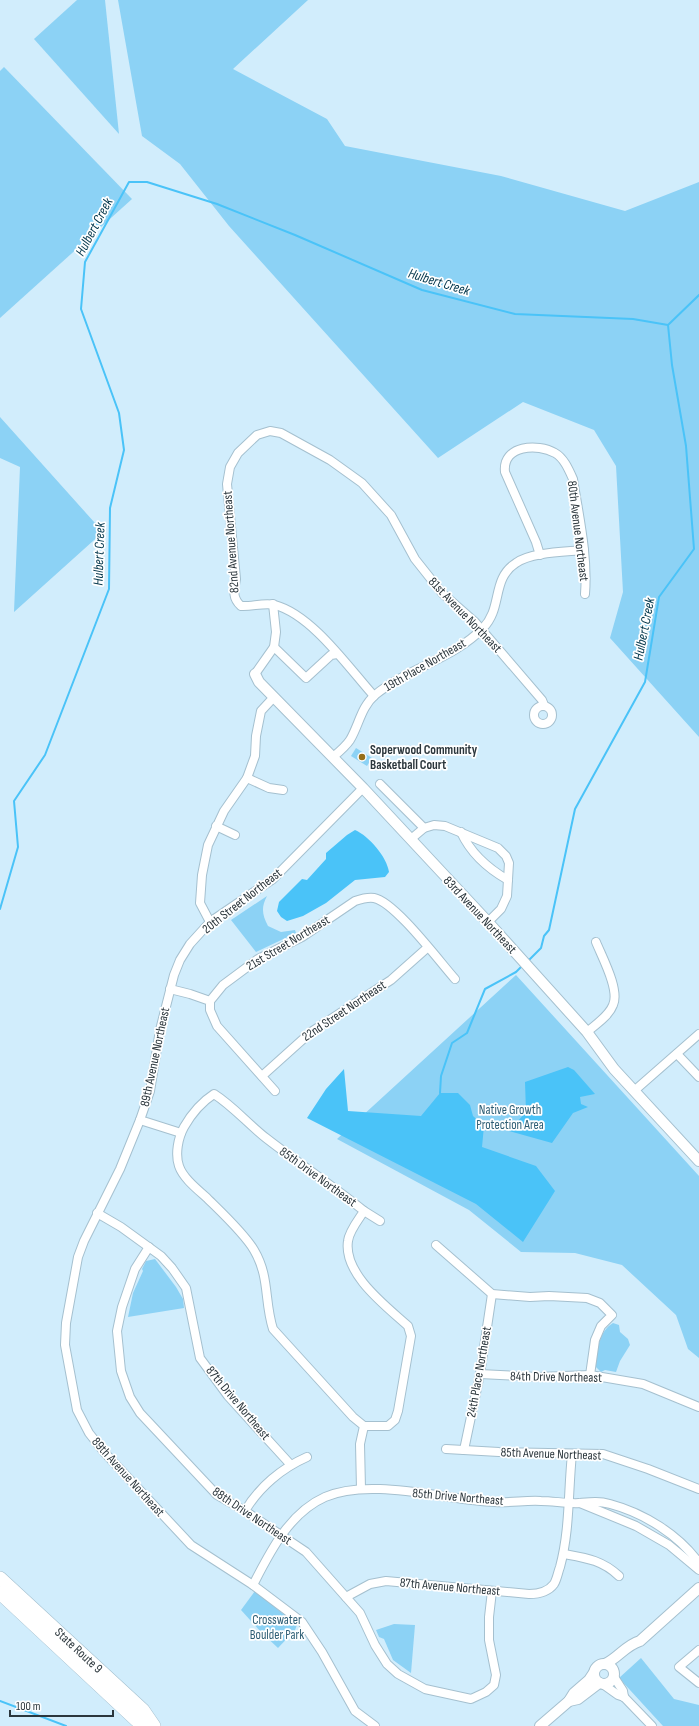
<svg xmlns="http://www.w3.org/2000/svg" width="699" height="1726" font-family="'Sofia Sans Condensed',sans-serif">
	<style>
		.green { fill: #8cd2f5 }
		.water { fill: #4ac3f8 }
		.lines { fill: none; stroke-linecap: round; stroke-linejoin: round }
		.stream { stroke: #4ac3f8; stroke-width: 2 }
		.minor-casing { stroke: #a5c0cf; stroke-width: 10 }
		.tertiary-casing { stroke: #a5c0cf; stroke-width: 12 }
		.primary-casing { stroke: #a5c0cf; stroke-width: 14 }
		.minor { stroke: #fff; stroke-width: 8 }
		.tertiary { stroke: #fff; stroke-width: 10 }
		.primary { stroke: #fff; stroke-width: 13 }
		.poi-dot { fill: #966e18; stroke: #fff; stroke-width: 1.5 }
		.labels { text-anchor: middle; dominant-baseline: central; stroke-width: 3.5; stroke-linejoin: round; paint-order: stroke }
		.street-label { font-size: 13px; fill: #2b363c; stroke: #fff }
		.poi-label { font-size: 13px; font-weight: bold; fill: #2b363c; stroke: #fff; text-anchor: start }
		.park-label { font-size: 13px; fill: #2e5e75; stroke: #fff }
		.water-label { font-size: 14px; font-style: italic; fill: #00354a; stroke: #fff }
	</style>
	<rect width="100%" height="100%" fill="#d1edfc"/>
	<g class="green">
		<path d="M77,0H105L119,134L34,39Z"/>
		<path d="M118,0H308L233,69L327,119L345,146L501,176L625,211L699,182V737L610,638L623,592L616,466L594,430L523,402L438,458L229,226L180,164L142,136Z"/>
		<path d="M4,67L132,199L0,318V71Z"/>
		<path d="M0,417L103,532L14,612L20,467L0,458Z"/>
		<path d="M356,748L372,758L367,766L351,756Z"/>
		<path d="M267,896C261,907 262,915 268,926L281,932L295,930L296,933L256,952L231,920Z"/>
		<path d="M516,975L699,1176V1358L688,1349L676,1315L622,1265L575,1253L521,1252L469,1210L337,1139Z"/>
		<path d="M155,1259L176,1287L183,1299L184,1308L128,1317L133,1293L143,1271L142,1269L146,1261Z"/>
		<path d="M613,1323L619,1325L620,1332L628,1339L630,1345L620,1361L616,1372L605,1370L601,1372L595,1366C597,1351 599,1331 613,1323Z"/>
		<path d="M255,1591L297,1625L295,1630L278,1648L260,1631L241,1610Z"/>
		<path d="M394,1624L415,1625L411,1673L393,1660L384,1639L379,1637L376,1630Z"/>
		<path d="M641,1658L674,1699L699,1705V1726H663L619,1678Z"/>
	</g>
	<g class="water">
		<path d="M355,830C369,836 387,857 389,872L385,877L355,880L326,903L303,916L287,921L281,917L277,911L279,902L302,879L307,880L326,859V853L347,835Z"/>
		<path d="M568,1067L574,1070L595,1094L580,1097L581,1104L588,1107L573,1113L552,1143L509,1131L526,1112L525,1082Z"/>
		<path d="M344,1069L348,1111L421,1116L440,1093H458L470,1105L473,1116L484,1126L482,1147L536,1166L555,1191L523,1242L476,1204L307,1118L326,1089Z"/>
	</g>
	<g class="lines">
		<g class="stream">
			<path d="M0,909L18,847L14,801L45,755L109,589L110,508L124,450L119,413L81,309L85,262L129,182H147L217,204L295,235L422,290L515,314L633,319L668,325L699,295"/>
			<path d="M527,962L541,948L544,936L549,930L575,809L645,682L659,597L694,549L686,446L672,365L668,325"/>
			<path d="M440,1093L441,1076L452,1043L467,1033L485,989L516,972L522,966"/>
			<path d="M0,1701L66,1726"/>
		</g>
		<g class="minor-casing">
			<g id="minor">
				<path d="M540,555L536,542L505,472C502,445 538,443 555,453C564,458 569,470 573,479C579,517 588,556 585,594"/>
				<path d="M274,647L306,678L331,655L337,654"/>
				<path d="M255,674L274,647L276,632L273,604"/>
				<path d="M374,696C348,667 312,615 275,605C265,602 251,607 241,606C232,598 234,590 236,579L227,484L230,467L238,453L257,435L270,431L281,433L330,460L362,483L391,515L415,559L442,593L475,622L542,700L544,705"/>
				<circle cx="543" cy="715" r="9"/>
				<path d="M333,757C339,752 346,746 350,740C359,725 361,707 375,695C408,668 453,659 483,628C503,608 491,579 516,563C531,552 565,552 584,550"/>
				<path d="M247,778L269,788L283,790"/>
				<path d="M380,784L424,828"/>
				<path d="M363,788L273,879L210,922L190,944L180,960L174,975L160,1030L150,1091L140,1120L120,1169L84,1241L78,1257L66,1323L65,1345L77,1410L89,1433L104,1452L191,1545L253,1585L302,1622L322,1652L355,1711L375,1726"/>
				<path d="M216,826L235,835"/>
				<path d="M461,832C471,854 487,868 508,880"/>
				<path d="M411,839L424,828L434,825L445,826L498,848L506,856L509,863L507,896L501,909L488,922"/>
				<path d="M210,922L200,903L202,875L208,845L224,811L247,778L255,756L256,736L261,711L274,697"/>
				<path d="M170,989L190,994L210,1001V1010L217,1026L275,1091"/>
				<path d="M210,1001L223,985L258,959L302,937L355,901C361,899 368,897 374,898C395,902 439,961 455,979"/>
				<path d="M587,1032C595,1025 609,1016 613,1005C620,990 602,957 596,942"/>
				<path d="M677,1054L699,1077"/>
				<path d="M262,1076L311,1032L391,980L427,948"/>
				<path d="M634,1091L699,1034"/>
				<path d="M140,1120L181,1133"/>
				<path d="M364,1211L380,1221"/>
				<path d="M97,1213L121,1227L161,1256L172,1268L186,1288L200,1358L228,1396L290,1464"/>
				<path d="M436,1245L492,1294L530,1297L549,1296L587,1298L600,1303L612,1315L601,1326L595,1340L590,1375"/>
				<path d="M149,1247L135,1269L122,1307L117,1331L121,1371L130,1397L140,1413L217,1495L245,1511L306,1552L360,1613L375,1645L387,1664L398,1674L425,1689L471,1699L486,1692L494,1685L496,1675L489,1640V1617L492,1591"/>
				<path d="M480,1374L537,1377L590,1375L643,1384L699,1407"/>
				<path d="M446,1449L499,1452L603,1454L648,1469L699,1489"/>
				<path d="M464,1450L480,1374L492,1294"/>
				<path d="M361,1489L360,1444L364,1426H388L395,1420L398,1411L411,1336L408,1326C386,1306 343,1274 348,1241C349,1231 359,1219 364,1211C332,1185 298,1163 266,1138C248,1124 233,1106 214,1094C200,1103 192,1113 184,1127C178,1138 175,1154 179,1166C183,1178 197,1189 207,1198C221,1212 244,1233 254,1250C270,1277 264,1301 273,1329L353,1417L364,1426"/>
				<path d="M580,1503L636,1526L669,1545L699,1570"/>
				<path d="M245,1511C259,1487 282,1468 307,1457"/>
				<path d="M564,1554C586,1558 602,1560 619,1576"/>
				<path d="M253,1585C270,1552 289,1513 325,1497C370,1477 445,1500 495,1502C511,1503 526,1500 541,1501C554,1501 567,1504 580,1503C591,1502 599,1501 610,1504C644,1513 679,1535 699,1563"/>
				<path d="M346,1597L370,1584L386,1581L529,1594C539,1594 548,1592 554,1584C557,1579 558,1572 560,1567C570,1530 568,1492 572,1454"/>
				<path d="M699,1650L679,1667L699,1683"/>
				<path d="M614,1677L623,1691L624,1697"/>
				<path d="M604,1685L618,1695L624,1697"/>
				<path d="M624,1697L652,1726"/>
			</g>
		</g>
		<g class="tertiary-casing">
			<g id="tertiary">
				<path d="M255,674L259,682L363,788L488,922L587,1032L614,1069L699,1161"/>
				<circle cx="604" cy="1674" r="10"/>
				<path d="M605,1664C618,1658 626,1645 640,1641L699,1588"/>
				<path d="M569,1701L578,1699L599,1683"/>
				<path d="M540,1726L569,1701L574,1693L589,1680L593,1674"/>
			</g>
		</g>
		<g class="primary-casing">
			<g id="primary">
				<path id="s1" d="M0,1578L143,1710L154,1726"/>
				<path d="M0,1593L136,1720L145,1726"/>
			</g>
		</g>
		<use href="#minor" class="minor"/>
		<use href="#tertiary" class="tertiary"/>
		<use href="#primary" class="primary"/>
	</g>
	<circle class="poi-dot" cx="362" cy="757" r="4"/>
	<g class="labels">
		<g class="street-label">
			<text transform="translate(578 531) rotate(83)">80th Avenue Northeast</text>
			<text transform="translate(231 542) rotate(-94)">82nd Avenue Northeast</text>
			<text transform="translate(465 615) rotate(46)">81st Avenue Northeast</text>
			<text transform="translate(425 665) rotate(-30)">19th Place Northeast</text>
			<text transform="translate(242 901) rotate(-38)">20th Street Northeast</text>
			<text transform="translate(480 915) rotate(47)">83rd Avenue Northeast</text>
			<text transform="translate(288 943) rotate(-31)">21st Street Northeast</text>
			<text transform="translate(344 1011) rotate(-34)">22nd Street Northeast</text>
			<text transform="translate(155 1057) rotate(-78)">89th Avenue Northeast</text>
			<text transform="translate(318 1177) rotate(36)">85th Drive Northeast</text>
			<text transform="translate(479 1372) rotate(-80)">24th Place Northeast</text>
			<text transform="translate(556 1377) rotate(1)">84th Drive Northeast</text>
			<text transform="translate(238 1403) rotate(50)">87th Drive Northeast</text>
			<text transform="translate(551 1454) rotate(2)">85th Avenue Northeast</text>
			<text transform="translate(128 1477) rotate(48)">89th Avenue Northeast</text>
			<text transform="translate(458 1497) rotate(5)">85th Drive Northeast</text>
			<text transform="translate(252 1516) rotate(34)">88th Drive Northeast</text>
			<text transform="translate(450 1587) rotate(5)">87th Avenue Northeast</text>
			<text stroke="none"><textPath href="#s1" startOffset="107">State Route 9</textPath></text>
		</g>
		<g class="poi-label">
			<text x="370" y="750">Soperwood Community<tspan x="370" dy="15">Basketball Court</tspan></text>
		</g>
		<g class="park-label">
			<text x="510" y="1110">Native Growth<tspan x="510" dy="15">Protection Area</tspan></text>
			<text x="277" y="1620">Crosswater<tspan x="277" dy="15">Boulder Park</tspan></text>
		</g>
		<g class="water-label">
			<text transform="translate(94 227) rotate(-62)">Hulbert Creek</text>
			<text transform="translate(439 282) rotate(17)">Hulbert Creek</text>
			<text transform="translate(99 554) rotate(-88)">Hulbert Creek</text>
			<text transform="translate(644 629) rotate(-79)">Hulbert Creek</text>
		</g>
	</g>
	<path d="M10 1710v6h103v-6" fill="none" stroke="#2b363c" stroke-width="2"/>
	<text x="16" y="1710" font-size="12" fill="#2b363c" stroke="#ffffff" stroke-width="3" paint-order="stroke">100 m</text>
</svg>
